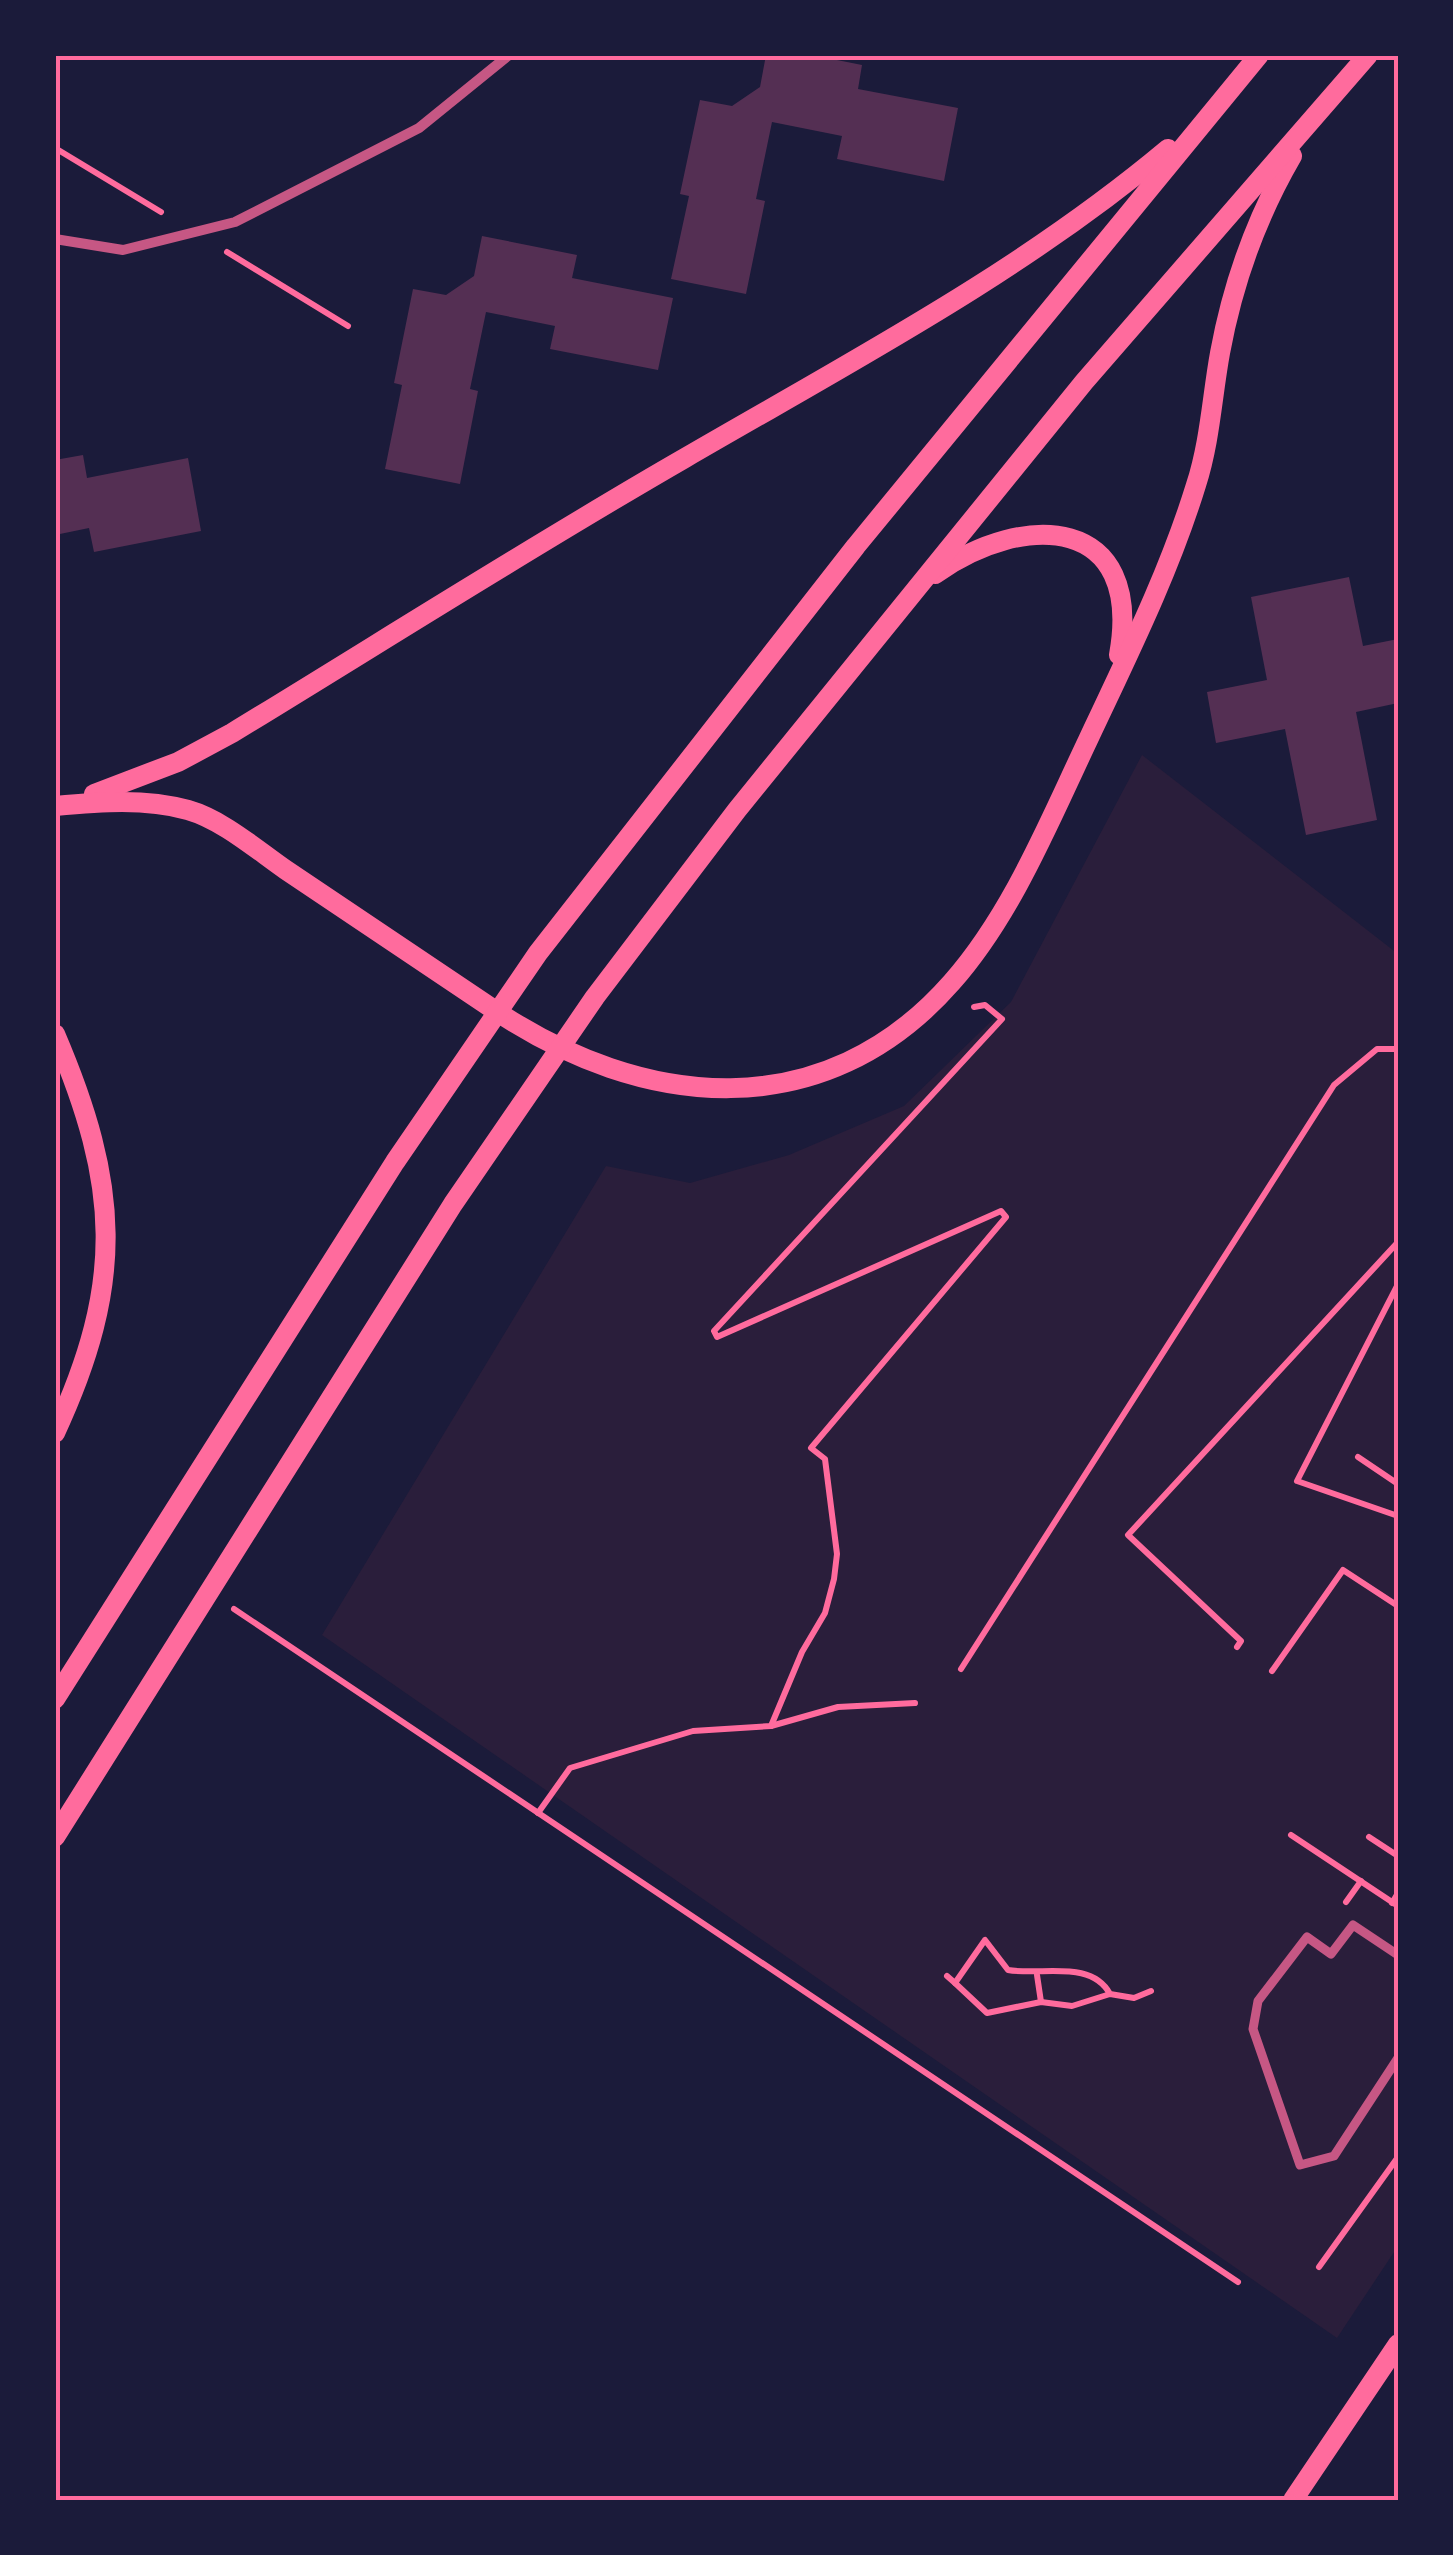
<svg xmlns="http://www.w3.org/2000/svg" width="1453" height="2555" font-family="'Golos Text',sans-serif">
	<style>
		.green { fill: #2a1e3b }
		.building { fill: #542f53 }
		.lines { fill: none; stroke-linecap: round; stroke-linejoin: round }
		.path { stroke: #ff6b9d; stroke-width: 6 }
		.pedestrian { stroke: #c65784; stroke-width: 9 }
		.minor { stroke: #c65784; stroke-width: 10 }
		.secondary { stroke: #ff6b9d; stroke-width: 20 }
		.neatline { fill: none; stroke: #ff6b9d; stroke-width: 4 }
	</style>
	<rect width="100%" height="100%" fill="#1b1b3a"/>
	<path class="green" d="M1142,755L1398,954V2246L1337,2338L322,1635L606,1166L690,1183L789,1155L904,1106L1011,1002Z"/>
	<g class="building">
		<path d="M766,55H812L862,65L858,89L958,108L944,181L837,159L842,136L772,122L756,199L765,201L746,294L671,279L689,196L680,194L700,100L732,106L760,87Z"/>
		<path d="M482,236L577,255L572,278L673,298L658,370L550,349L555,326L486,312L470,389L478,391L460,484L385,469L402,385L394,383L413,289L446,295L474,276Z"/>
		<path d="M83,455L87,478L188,458L201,531L94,552L89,528L55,535V460Z"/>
		<path d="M1349,577L1363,646L1398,639V703L1356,712L1377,820L1306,835L1285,729L1216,743L1207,692L1267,680L1251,597Z"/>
	</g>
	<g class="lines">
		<g class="path">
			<path d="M55,148L161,212"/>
			<path d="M227,252L348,326"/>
			<path d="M1398,1284L1297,1481L1398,1516"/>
			<path d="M1358,1457L1398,1484"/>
			<path d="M234,1609L1238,2282"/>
			<path d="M1237,1647L1241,1641L1128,1535L1398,1242"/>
			<path d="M961,1669L1334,1085L1377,1049H1398"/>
			<path d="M1272,1671L1343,1570L1398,1606"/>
			<path d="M771,1726L802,1652L825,1613L834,1579L837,1554L825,1459L811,1448L1006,1217L1001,1211L717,1337L714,1331L1002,1019L985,1005L974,1007"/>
			<path d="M538,1813L570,1768L693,1731L771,1726L838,1707L915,1703"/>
			<path d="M1291,1835L1398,1906"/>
			<path d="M1369,1837L1398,1856"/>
			<path d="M1346,1902L1361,1881"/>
			<path d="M1392,1903L1398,1893"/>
			<path d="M1037,1975L1041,2002"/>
			<path d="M947,1976L955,1983"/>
			<path d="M1110,1994C1091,1959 1042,1976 1008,1970L985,1940L955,1983L987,2013L1041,2002L1072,2006L1110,1994L1134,1998L1151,1991"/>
			<path d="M1319,2267L1398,2157"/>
		</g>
		<path class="pedestrian" d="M1398,1955L1353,1925L1331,1954L1307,1937L1258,2001L1253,2029L1300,2165L1334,2156L1398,2058"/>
		<path class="minor" d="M55,239L123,250L235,222L419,128L509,55"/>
		<g class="secondary">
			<path d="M935,574C1025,510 1144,516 1119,655"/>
			<path d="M94,794L178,762L232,733C383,641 532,546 685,458C850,362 1020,273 1168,149"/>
			<path d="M55,806C99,802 145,798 188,810C223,820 257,850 286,870C355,917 424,963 493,1009C643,1110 824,1128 952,982C1012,914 1049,822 1088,740C1127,657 1169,573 1196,485C1210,442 1212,397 1220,353C1233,282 1256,218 1292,156"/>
			<path d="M55,1034C120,1186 125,1282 55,1433"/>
			<path d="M55,1699L395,1162L538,953L856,546L1259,55"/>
			<path d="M55,1837L453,1204L595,997L737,810L1084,382L1368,55"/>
			<path d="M1293,2500L1398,2344"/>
		</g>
	</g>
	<rect width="1453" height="2555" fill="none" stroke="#1b1b3a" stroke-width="115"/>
	<rect x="58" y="58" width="1338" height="2440" class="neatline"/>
</svg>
